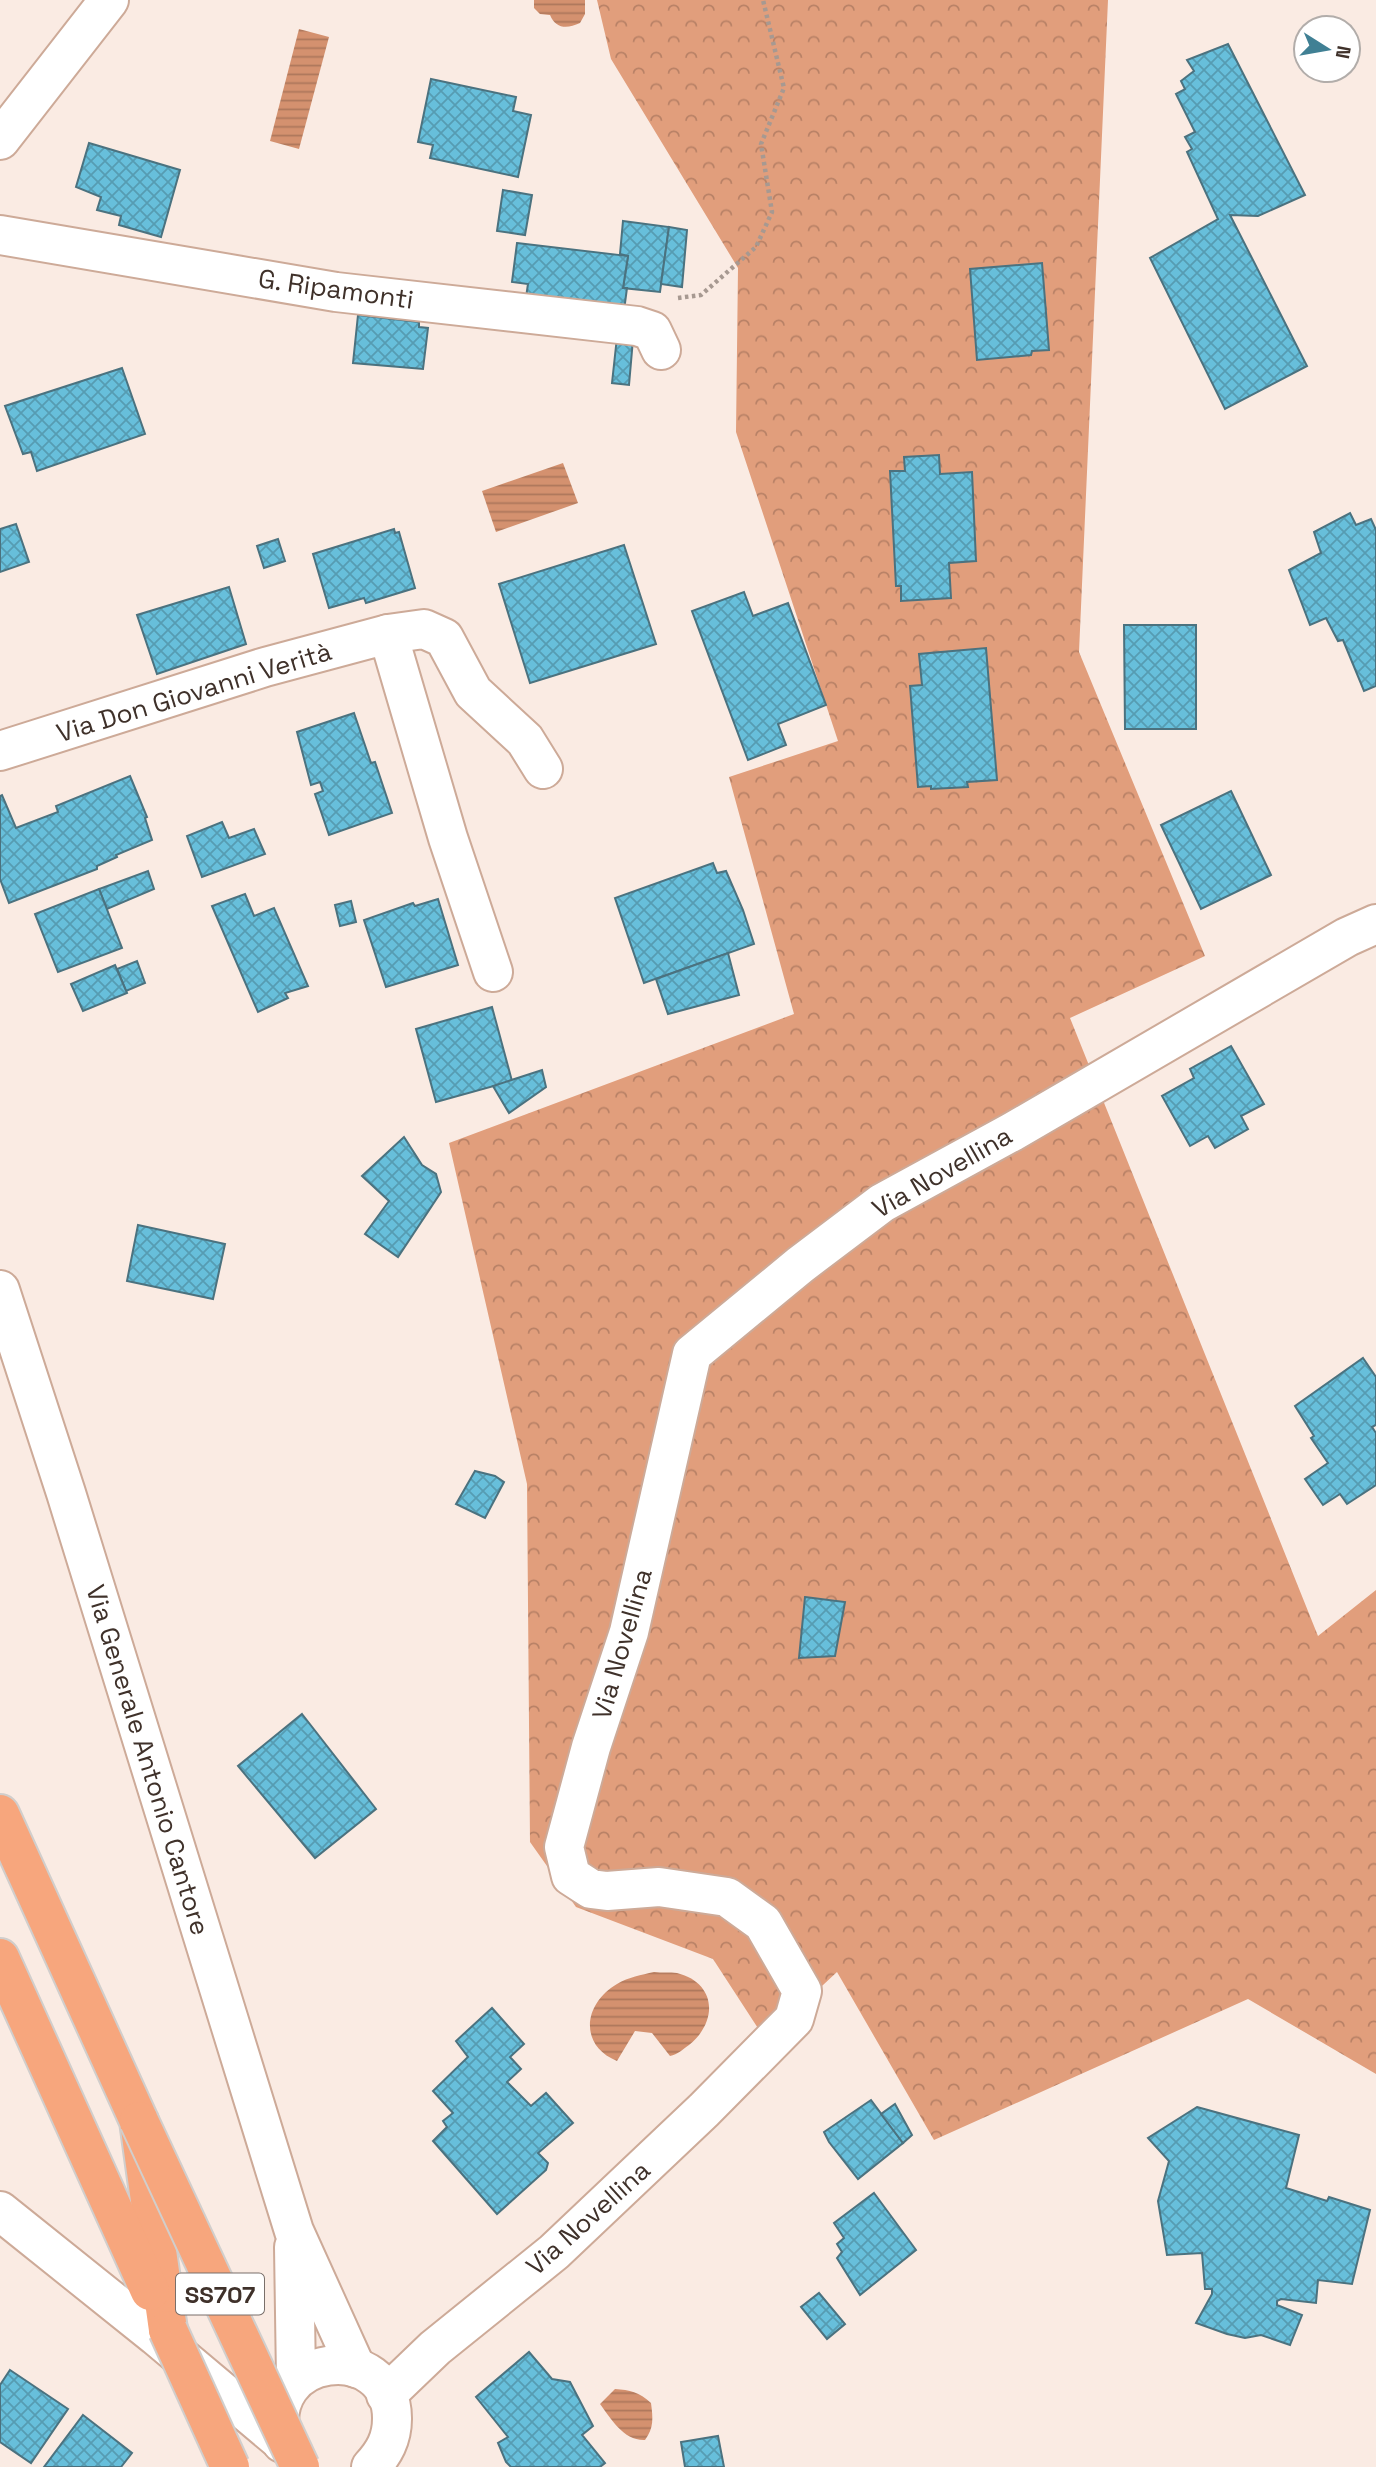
<svg xmlns="http://www.w3.org/2000/svg" width="1376" height="2467" font-family="'Space Grotesk',sans-serif">
	<style>
		.forest { fill: url(#forest-crowns) }
		.water { fill: url(#water-rules) }
		.building { fill: url(#building-cross-hatch); stroke: #4b727f; stroke-width: 2 }
		.lines { fill: none; stroke-linecap: round; stroke-linejoin: round }
		.street-casing { stroke: #cdaa98; stroke-width: 42 }
		.secondary-casing { stroke: #cdaa98; stroke-width: 42 }
		.highway-casing { stroke: #d1cecc; stroke-width: 42 }
		.path { stroke: #a79991; stroke-width: 4.5; stroke-dasharray: 3.5 3.5; stroke-linecap: butt }
		.street { stroke: #fff; stroke-width: 38 }
		.secondary { stroke: #fff; stroke-width: 38 }
		.highway { stroke: #f7a67d; stroke-width: 38 }
		.highway-bridge-casing { stroke: #d1cecc; stroke-width: 42; stroke-linecap: butt }
		.highway-bridge { stroke: #f7a67d; stroke-width: 38 }
		.labels { text-anchor: middle; dominant-baseline: central; stroke-width: 5; stroke-linejoin: round; paint-order: stroke }
		.shield { fill: #fff; stroke: #796f6a; stroke-width: 2 }
		.shield-label { font-size: 24px; font-weight: bold; fill: #3f312a }
		.street-label { font-size: 26px; fill: #3f312a; stroke: #fff }
	</style>
	<defs>
		<pattern id="forest-crowns" width="20" height="18" patternUnits="userSpaceOnUse" patternTransform="scale(1.75)"><rect width="20" height="18" fill="#e19e7c"/><path d="M2 6a3 3 0 1 1 6 0M12 15a3 3 0 1 1 6 0" fill="none" stroke="#b88166"/></pattern>
		<pattern id="water-rules" width="6" height="5" patternUnits="userSpaceOnUse" patternTransform="scale(1.75)"><rect width="6" height="5" fill="#d4916f"/><path d="M0 2.5h6" fill="none" stroke="#ad775b"/></pattern>
		<pattern id="building-cross-hatch" width="8" height="8" patternUnits="userSpaceOnUse" patternTransform="scale(1.75)"><rect width="8" height="8" fill="#67bfdb"/><path d="M0 0l8 8M0 8l8-8" fill="none" stroke="#569cb2"/></pattern>
	</defs>
	<rect width="100%" height="100%" fill="#faebe3"/>
	<path class="forest" d="M597,0H1108L1079,652L1205,956L1070,1018L1318,1636L1376,1590V2074L1248,1999L934,2140L837,1972L765,2039L713,1959L576,1907L530,1842L527,1484L449,1143L794,1014L729,777L838,741L736,432L738,268L611,59Z"/>
	<g class="water">
		<path d="M534,0H585V14L580,23C567,29 556,29 550,15L540,14L534,8Z"/>
		<path d="M299,29L329,37L299,149L270,141Z"/>
		<path d="M563,463L578,503L496,532L482,491Z"/>
		<path d="M654,1972C662,1973 670,1972 677,1973C717,1983 718,2022 689,2045C682,2050 678,2054 670,2056L652,2033L635,2031L617,2061C578,2045 584,2003 617,1984C629,1977 641,1975 654,1972Z"/>
		<path d="M615,2389C630,2390 639,2392 651,2403C653,2418 654,2428 645,2440C624,2441 611,2419 600,2404Z"/>
	</g>
	<g class="building">
		<path d="M1228,44L1305,195L1258,216L1230,215L1307,366L1225,409L1150,258L1218,219L1187,152L1192,149L1185,137L1195,132L1176,94L1185,89L1181,81L1194,71L1187,60Z"/>
		<path d="M431,79L516,97L513,111L531,115L518,177L430,158L433,145L418,142Z"/>
		<path d="M89,143L180,170L161,237L119,225L121,216L97,210L101,197L76,187Z"/>
		<path d="M503,190L532,195L525,235L497,231Z"/>
		<path d="M623,221L669,227L660,292L623,288L628,256L620,254Z"/>
		<path d="M669,227L687,230L682,287L661,284Z"/>
		<path d="M517,243L628,256L623,288H627L623,318L525,304L528,284L512,282Z"/>
		<path d="M1042,263L1049,350L1032,351L1031,355L977,360L970,269Z"/>
		<path d="M358,315L419,322V327L428,328L423,369L353,363Z"/>
		<path d="M617,337L633,339L629,385L612,383Z"/>
		<path d="M122,368L145,434L37,471L31,452L23,454L5,406Z"/>
		<path d="M939,455L940,474L972,472L976,561L949,563L951,598L901,601V586H896L890,471H905L904,457Z"/>
		<path d="M1350,513L1356,525L1371,519L1376,530V686L1364,691L1343,640L1338,641L1326,618L1310,625L1289,570L1321,553L1314,532Z"/>
		<path d="M16,524L29,562L0,572V529Z"/>
		<path d="M394,529L395,533L399,532L415,588L366,603L364,598L329,608L313,554Z"/>
		<path d="M278,539L285,561L264,568L257,546Z"/>
		<path d="M624,545L656,644L530,683L499,584Z"/>
		<path d="M229,587L246,644L157,674L137,615Z"/>
		<path d="M744,592L753,616L788,603L826,705L778,724L786,745L748,760L692,611Z"/>
		<path d="M1124,625H1196V729H1125Z"/>
		<path d="M986,648L997,780L967,782L968,787L931,789V786L918,787L910,686L922,685L919,654Z"/>
		<path d="M354,713L371,763L375,762L392,813L329,835L315,794L323,791L320,782L311,785L297,732Z"/>
		<path d="M130,776L147,817L145,818L152,840L116,855L117,857L97,866V869L9,903L0,879V796L2,795L16,828L58,812L56,806Z"/>
		<path d="M1231,791L1271,875L1201,909L1161,825Z"/>
		<path d="M222,822L229,838L254,829L265,854L202,877L187,836Z"/>
		<path d="M713,863L717,873L726,871L743,910L754,944L644,983L615,898Z"/>
		<path d="M148,871L154,889L107,909L99,889Z"/>
		<path d="M99,889L122,948L58,972L35,914Z"/>
		<path d="M245,894L254,916L274,908L308,986L285,993L288,998L258,1012L212,906Z"/>
		<path d="M438,899L458,965L386,987L364,920L413,903L415,906Z"/>
		<path d="M351,901L356,922L340,926L335,905Z"/>
		<path d="M728,953L739,995L668,1014L656,979Z"/>
		<path d="M137,961L145,983L126,991L117,969Z"/>
		<path d="M115,965L127,993L83,1011L71,984Z"/>
		<path d="M492,1007L512,1081L436,1102L416,1029Z"/>
		<path d="M1231,1046L1264,1104L1241,1116L1248,1129L1215,1148L1208,1136L1190,1146L1162,1096L1194,1078L1190,1069Z"/>
		<path d="M542,1070L546,1087L509,1113L493,1086Z"/>
		<path d="M404,1137L422,1165L436,1174L441,1192L398,1257L365,1234L389,1201L362,1176Z"/>
		<path d="M138,1225L225,1244L213,1299L127,1281Z"/>
		<path d="M1363,1358L1376,1377V1425L1372,1427L1376,1433V1485L1347,1504L1340,1494L1323,1505L1305,1479L1328,1463L1311,1438L1314,1436L1295,1406Z"/>
		<path d="M475,1471L495,1476L504,1482L485,1518L456,1504Z"/>
		<path d="M805,1597L845,1602L835,1656L799,1658Z"/>
		<path d="M302,1714L376,1809L315,1858L238,1766Z"/>
		<path d="M492,2008L524,2044L510,2057L521,2069L507,2082L531,2106L546,2093L573,2123L538,2153L548,2163L546,2170L497,2214L433,2141L447,2127L443,2121L453,2113L433,2091L468,2057L456,2041Z"/>
		<path d="M871,2100L903,2143L858,2179L829,2142L824,2132Z"/>
		<path d="M895,2104L912,2135L903,2143L881,2114Z"/>
		<path d="M1197,2107L1299,2135L1286,2188L1327,2201L1329,2197L1370,2210L1352,2284L1318,2280L1316,2303L1281,2299L1277,2301V2305L1302,2315L1290,2345L1261,2335L1245,2338L1227,2334L1196,2323L1212,2294V2289H1205L1202,2253L1167,2255L1158,2201L1169,2161L1148,2138Z"/>
		<path d="M874,2193L916,2250L860,2295L837,2258L842,2252L837,2244L844,2238L834,2223Z"/>
		<path d="M819,2293L845,2324L827,2339L801,2307Z"/>
		<path d="M529,2352L552,2379L570,2382L593,2426L582,2435L605,2463L600,2467H511L506,2462L498,2443L508,2437L476,2397Z"/>
		<path d="M10,2370L68,2409L31,2463L0,2442V2385Z"/>
		<path d="M83,2415L132,2453L121,2467H44Z"/>
		<path d="M718,2436L724,2467H685L681,2442Z"/>
	</g>
	<g class="lines">
		<g class="street-casing">
			<g id="street">
				<path d="M0,140L109,0"/>
				<path d="M0,235L336,292L637,326L652,331L661,350"/>
				<path d="M388,634L424,629L444,638L473,692L525,740L543,769"/>
				<path d="M0,751L265,667L388,634L448,838L493,972"/>
				<path d="M386,2395L435,2348L554,2252L704,2110L794,2019L802,1991L763,1923L727,1897L659,1887L607,1891L591,1889L571,1876L564,1847L591,1747L629,1632L692,1354L800,1265L882,1203L1012,1132L1347,937L1376,924"/>
			</g>
		</g>
		<g class="secondary-casing">
			<g id="secondary">
				<path d="M0,1290L66,1493L294,2231L356,2368"/>
				<path d="M0,2211L156,2336L281,2441"/>
				<path d="M294,2247L296,2379"/>
				<path d="M282,2443C258,2349 393,2339 392,2419C392,2439 384,2453 371,2467"/>
			</g>
		</g>
		<g class="highway-casing">
			<g id="highway">
				<path d="M0,1814L139,2121L168,2330"/>
				<path d="M0,1958L150,2291"/>
			</g>
		</g>
		<path class="path" d="M678,298L701,295L756,247L772,212L761,144L784,88L763,0"/>
		<use href="#street" class="street"/>
		<use href="#secondary" class="secondary"/>
		<use href="#highway" class="highway"/>
		<g class="highway-bridge-casing">
			<g id="highway-bridge">
				<path d="M139,2121L300,2467"/>
				<path d="M168,2330L230,2467"/>
			</g>
		</g>
		<use href="#highway-bridge" class="highway-bridge"/>
	</g>
	<g class="labels">
		<rect class="shield" x="176" y="2273.5" width="88" height="41" rx="5"/>
		<g class="shield-label">
			<text x="220" y="2294">SS707</text>
		</g>
		<g class="street-label">
			<text transform="translate(336 289) rotate(8)">G. Ripamonti</text>
			<text transform="translate(194 692) rotate(-17)">Via Don Giovanni Verità</text>
			<text transform="translate(942 1172) rotate(-30)">Via Novellina</text>
			<text transform="translate(622 1644) rotate(-74)">Via Novellina</text>
			<text transform="translate(148 1760) rotate(73)">Via Generale Antonio Cantore</text>
			<text transform="translate(588 2218) rotate(-42)">Via Novellina</text>
		</g>
	</g>
	<g transform="translate(1327 49) rotate(101)"><circle r="33" fill="#ffffff" stroke="#b2adaa" stroke-width="2"/>
	<path d="M0-5L12 26L0 18L-12 26Z" fill="#408094"/>
	<text y="-10" font-size="19" font-weight="bold" text-anchor="middle" fill="#3f312a">N</text>
	</g>
</svg>
